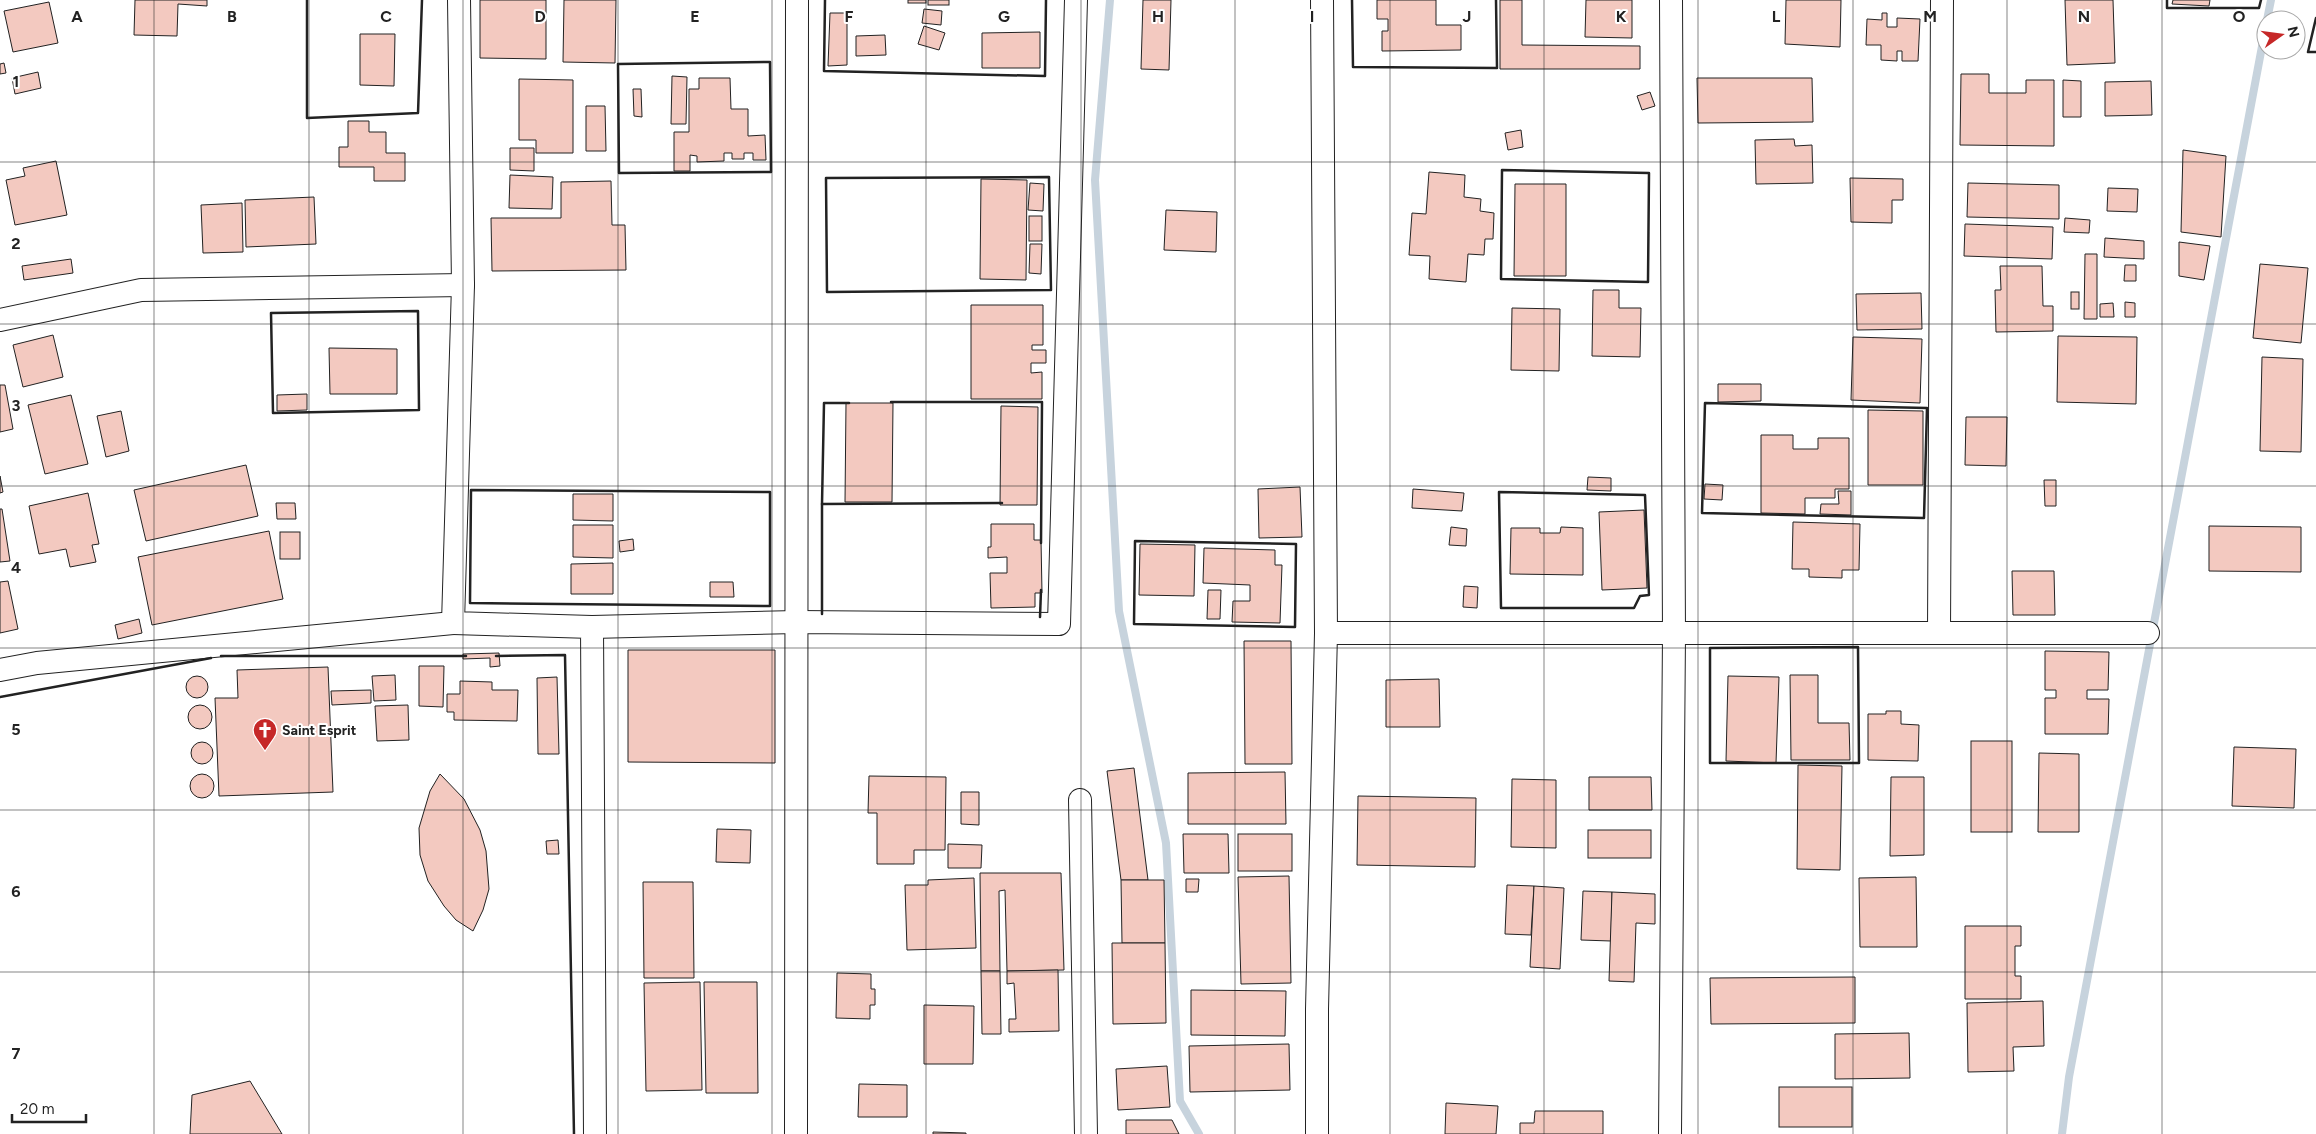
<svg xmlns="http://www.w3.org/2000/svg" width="2316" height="1134" font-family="Figtree,sans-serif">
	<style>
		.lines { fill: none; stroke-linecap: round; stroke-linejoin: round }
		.stream { stroke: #c7d3dd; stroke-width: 8 }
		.building { fill: #f3c9c0; stroke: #222 }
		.minor-casing { stroke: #222; stroke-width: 24 }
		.minor { stroke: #fff; stroke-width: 22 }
		.wall { stroke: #222; stroke-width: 2.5 }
		.grid { fill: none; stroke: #222; stroke-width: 1; stroke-opacity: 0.55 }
		.labels { text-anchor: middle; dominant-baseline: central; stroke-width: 4; stroke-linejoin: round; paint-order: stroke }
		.poi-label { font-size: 14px; font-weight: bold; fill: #222; stroke: #fff; text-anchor: start }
		.grid-label { font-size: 16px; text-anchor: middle; font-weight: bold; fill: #222; stroke: #fff; stroke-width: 4; stroke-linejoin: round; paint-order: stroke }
	</style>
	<rect width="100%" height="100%" fill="#fff"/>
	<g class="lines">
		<g class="stream">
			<path d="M1110,0L1095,180L1119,611L1166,843L1180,1101L1199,1134"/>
			<path d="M2267,20L2271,0"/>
			<path d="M2062,1134L2069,1077L2266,25"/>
		</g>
	</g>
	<g class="building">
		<path d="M135,0H207V6L178,4L177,36L134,35Z"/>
		<path d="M480,0H546V59L480,58Z"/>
		<path d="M564,0H616L615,63L563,62Z"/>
		<rect x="908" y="0" width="18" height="3"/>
		<rect x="928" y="0" width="21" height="5"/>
		<path d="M1143,0H1171L1169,70L1141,69Z"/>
		<path d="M1377,0H1436V25H1461V50L1382,51V31H1388V19H1377Z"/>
		<path d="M1500,0H1522V45L1640,46V69H1500Z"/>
		<path d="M1586,0H1632V38L1585,37Z"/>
		<path d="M1786,0H1841L1840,47L1785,44Z"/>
		<path d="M2065,0H2113L2115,63L2067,65Z"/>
		<path d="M2173,0H2210L2209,6L2172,4Z"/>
		<path d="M49,2L58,43L13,52L4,11Z"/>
		<path d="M924,9L942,11L941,25L922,23Z"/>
		<path d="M830,13H847V65L828,66Z"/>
		<path d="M1882,13H1887V27H1897V18L1920,19L1918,61H1902V51H1897V61L1881,60V45H1866L1867,19L1882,20Z"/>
		<path d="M924,26L945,33L939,50L918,44Z"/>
		<path d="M1040,32V68H982V33Z"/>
		<path d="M360,34H395L394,86L360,85Z"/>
		<path d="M885,35L886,55L856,56V36Z"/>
		<path d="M4,63L6,73L0,74V64Z"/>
		<path d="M38,72L41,88L15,94L12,78Z"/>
		<path d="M1961,74H1989V93H2026V80H2054V146L1960,145Z"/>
		<path d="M672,76L687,77L686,124H671Z"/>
		<path d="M699,78H730L731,109H748V136L765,135L766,160H753V153H744V159H732V153H724V161L697,162V156L690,155V171H674V132H689V89H699Z"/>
		<path d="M1697,78H1812L1813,122L1698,123Z"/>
		<path d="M519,79L573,80V153H536V140H519Z"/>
		<path d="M2063,80L2081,81V117H2063Z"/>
		<path d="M2151,81L2152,115L2105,116V82Z"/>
		<path d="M633,89H641L642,117L634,116Z"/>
		<path d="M1650,92L1655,106L1642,110L1637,96Z"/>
		<path d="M586,106H605L606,151H586Z"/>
		<path d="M348,121H369V132H386V153H405V181H374V167H339V147H348Z"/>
		<path d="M1521,130L1523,147L1508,150L1505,133Z"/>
		<path d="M1794,139L1795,146L1812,145L1813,183L1756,184L1755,140Z"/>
		<path d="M510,148H534V171L510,170Z"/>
		<path d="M2183,150L2226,156L2221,237L2181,232Z"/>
		<path d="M56,161L67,215L15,225L6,180L25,176L23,168Z"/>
		<path d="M1429,172L1465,175L1464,197L1481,199L1480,211L1494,213L1493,239H1485L1484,255L1468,254L1466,282L1429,279L1430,256L1409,255L1412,213L1426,214Z"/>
		<path d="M510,175L553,177L552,209L509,208Z"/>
		<path d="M1850,178L1903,179V200H1892V223L1851,222Z"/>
		<path d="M981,179L1027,180L1026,280L980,279Z"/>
		<path d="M611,181L612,225H625L626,270L492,271L491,218H561V182Z"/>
		<path d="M1030,183L1044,184L1043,211L1028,210Z"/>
		<path d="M1968,183L2059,185V219L1967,217Z"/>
		<path d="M1515,184H1566V276H1514Z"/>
		<path d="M2108,188L2138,189L2137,212L2107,211Z"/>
		<path d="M314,197L316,244L246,247L245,200Z"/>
		<path d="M242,203L243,252L203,253L201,205Z"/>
		<path d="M1166,210L1217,212L1216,252L1164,250Z"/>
		<rect x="1029" y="216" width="13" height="25"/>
		<path d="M2065,218L2090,220L2089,233L2064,232Z"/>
		<path d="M1965,224L2053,227L2052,259L1964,256Z"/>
		<path d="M2105,238L2144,241V259L2104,257Z"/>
		<path d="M2179,242L2210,246L2204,280L2179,276Z"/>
		<path d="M1030,244H1042L1041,274L1029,273Z"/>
		<path d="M2085,254H2097V319H2084Z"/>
		<path d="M71,259L73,273L24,280L22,266Z"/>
		<path d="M2260,264L2308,268L2301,343L2253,338Z"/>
		<path d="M2125,265H2136V281H2124Z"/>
		<path d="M2000,266H2042L2043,306H2053V331L1996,332L1995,290H2001Z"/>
		<path d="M1593,290H1619V308H1641L1640,357L1592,356Z"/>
		<rect x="2071" y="292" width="8" height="17"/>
		<path d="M1921,293L1922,329L1857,330L1856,294Z"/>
		<path d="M2125,302L2135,303V317H2125Z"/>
		<path d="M2113,303L2114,317H2100V304Z"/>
		<path d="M971,305H1043V345H1032V350H1046V363H1031V373L1042,372V399H971Z"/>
		<path d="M1512,308L1560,309L1559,371L1511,370Z"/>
		<path d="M53,335L63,377L23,387L13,345Z"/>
		<path d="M2058,336L2137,337L2136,404L2057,402Z"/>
		<path d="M1853,337L1922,339L1920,403L1851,400Z"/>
		<path d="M329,348L397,349V394H330Z"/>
		<path d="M2262,357L2303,359L2301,452L2260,451Z"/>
		<path d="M1718,384H1761V401L1718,402Z"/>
		<path d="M0,385H5L13,429L0,432Z"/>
		<path d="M307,394V410L277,411V395Z"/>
		<path d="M71,395L88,464L45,474L28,405Z"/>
		<path d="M846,403H893L892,502H845Z"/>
		<path d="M1001,406L1038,407L1037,505H1000Z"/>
		<path d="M1868,410L1923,411V485H1868Z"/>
		<path d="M121,411L129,451L106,457L97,416Z"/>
		<path d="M1966,417H2007L2006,466L1965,465Z"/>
		<path d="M1761,435H1793V449H1818V438H1849V489H1835V498H1805V514L1761,513Z"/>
		<path d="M246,465L258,516L146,541L134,490Z"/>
		<path d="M0,476L3,492L0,493Z"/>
		<path d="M1588,477L1611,478V491L1587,490Z"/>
		<path d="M2044,480H2056V506H2045Z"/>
		<path d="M1705,484L1723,485L1722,500L1704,499Z"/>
		<path d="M1300,487L1302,537L1259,538L1258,489Z"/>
		<path d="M1413,489L1464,493L1462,511L1412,508Z"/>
		<path d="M1838,491H1851V515L1820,514L1821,504H1839Z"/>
		<path d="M88,493L99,544L92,545L96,562L70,567L66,549L39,554L29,506Z"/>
		<path d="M573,494H613V521L573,520Z"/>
		<path d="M276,503H295L296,519H277Z"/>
		<path d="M0,509H2L10,561L0,562Z"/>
		<path d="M1644,510L1647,588L1602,590L1599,512Z"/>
		<path d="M1793,522L1860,524L1859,570H1842V578L1809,577V569H1792Z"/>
		<path d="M991,524H1034V540H1041L1042,593H1035V607L991,608L990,573H1007V557L988,558V547H991Z"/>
		<path d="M573,525H613V558L573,557Z"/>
		<path d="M2209,526L2301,527V572L2209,571Z"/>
		<path d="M1451,527L1467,529L1466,546L1449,545Z"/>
		<path d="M1561,527L1583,528V575L1510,574L1511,528H1540V533H1560Z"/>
		<path d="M269,531L283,599L152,625L138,557Z"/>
		<rect x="280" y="532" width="20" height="27"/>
		<path d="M633,539L634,550L620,552L619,541Z"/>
		<path d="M1140,544L1195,545L1194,596L1139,595Z"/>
		<path d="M1204,548L1275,550V565H1282L1280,623L1232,622L1233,601H1250V585L1203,583Z"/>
		<path d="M613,563V594H571V564Z"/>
		<path d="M2012,571H2054L2055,615H2013Z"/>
		<path d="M8,581L18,629L0,633V582Z"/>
		<path d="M710,582H733L734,597H710Z"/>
		<path d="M1464,586L1478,587L1477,608L1463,607Z"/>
		<path d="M1208,590H1221L1220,619H1207Z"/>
		<path d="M139,619L142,633L118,639L115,625Z"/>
		<path d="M1244,641H1291L1292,764H1245Z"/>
		<path d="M628,650H775V763L628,762Z"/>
		<path d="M2045,651L2109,652L2108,690H2087V699H2109L2108,734H2045V698H2056V690H2045Z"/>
		<path d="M499,653L500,666L490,667V658L463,659V654Z"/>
		<path d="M419,666H444L443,707L419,706Z"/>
		<path d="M328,667L333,792L219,796L215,698H238L237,670Z"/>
		<path d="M395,675L396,700L374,701L372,676Z"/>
		<path d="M1790,675H1818V723H1849L1850,760H1791Z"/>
		<circle cx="197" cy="687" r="11"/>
		<path d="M1728,676L1779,677L1776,763L1726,761Z"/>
		<path d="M557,677L559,754H538L537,678Z"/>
		<path d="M1439,679L1440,727H1386V680Z"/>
		<path d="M460,681L492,682V690H518L517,721L454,720V712H447V694H460Z"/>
		<path d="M371,690V703L332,705L331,691Z"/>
		<path d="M408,705L409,740L377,741L375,706Z"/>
		<circle cx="200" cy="717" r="12"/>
		<path d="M1886,711H1901V724L1919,725L1918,761L1868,760V714H1886Z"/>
		<rect x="1971" y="741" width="41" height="91"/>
		<circle cx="202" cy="753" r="11"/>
		<path d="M2234,747L2296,749L2294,808L2232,806Z"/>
		<path d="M2039,753L2079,754V832H2038Z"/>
		<path d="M1798,765L1842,766L1840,870L1797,869Z"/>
		<path d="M1134,768L1148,880H1121L1107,771Z"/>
		<path d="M1285,772L1286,824H1188V773Z"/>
		<circle cx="202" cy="786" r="12"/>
		<path d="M440,774L464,799L480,830L486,851L489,889L483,910L473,931L456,920L444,906L428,881L420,855L419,828L430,791Z"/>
		<path d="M869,776L946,777L945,850H914V864H877V813H868Z"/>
		<path d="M1589,777H1651L1652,810H1589Z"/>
		<path d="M1891,777H1924V855L1890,856Z"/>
		<path d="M1512,779L1556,780V848L1511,847Z"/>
		<path d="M961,792H979V825L961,824Z"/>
		<path d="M1358,796L1476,798L1475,867L1357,865Z"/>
		<path d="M717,829L751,830L750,863L716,862Z"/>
		<rect x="1588" y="830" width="63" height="28"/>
		<path d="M1183,834H1228L1229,873H1184Z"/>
		<rect x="1238" y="834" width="54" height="37"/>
		<path d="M558,840L559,854H547L546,841Z"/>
		<path d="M948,844L982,845L981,868H948Z"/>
		<path d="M980,873H1061L1064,970L1007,971L1005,890L999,891L1000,971H981Z"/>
		<path d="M1289,876L1291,983L1241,984L1238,877Z"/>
		<path d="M1916,877L1917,947H1860L1859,878Z"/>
		<path d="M974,878L976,948L907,950L905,885H928V880Z"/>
		<path d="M1186,879H1199L1198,892H1186Z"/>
		<path d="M1121,880H1164L1165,943H1122Z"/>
		<path d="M643,882H693L694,978H644Z"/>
		<path d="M1507,885L1534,886L1531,935L1505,934Z"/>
		<path d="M1534,886L1564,888L1560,969L1530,967Z"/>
		<path d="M1583,891L1612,892L1611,941L1581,940Z"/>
		<path d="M1612,892L1655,894V924L1636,923L1634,982L1609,981Z"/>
		<path d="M1965,926H2021V946H2015V976H2021V999H1965Z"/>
		<path d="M1112,943H1165L1166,1023L1113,1024Z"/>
		<path d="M1058,970L1059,1031L1009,1032V1019H1016L1014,983L1007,984V971Z"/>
		<path d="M981,971H1000L1001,1034H982Z"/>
		<path d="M837,973L871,974V989H875V1005H870V1019L836,1018Z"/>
		<path d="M1855,977V1023L1711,1024L1710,978Z"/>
		<path d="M700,982L702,1090L646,1091L644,983Z"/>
		<path d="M704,982H757L758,1093H706Z"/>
		<path d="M1191,990L1286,991L1285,1036L1191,1035Z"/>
		<path d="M2043,1001L2044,1046L2013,1047L2014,1071L1968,1072L1967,1003Z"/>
		<path d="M924,1005L974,1006L973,1064H924Z"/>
		<path d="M1909,1033L1910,1078L1835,1079V1034Z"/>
		<path d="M1289,1044L1290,1090L1190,1092L1189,1046Z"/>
		<path d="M1167,1066L1170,1107L1118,1110L1116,1069Z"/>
		<path d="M250,1081L282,1134H190L192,1095Z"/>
		<path d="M859,1084L907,1085V1117H858Z"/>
		<rect x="1779" y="1087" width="73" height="40"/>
		<path d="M1446,1103L1498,1106L1496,1134H1445Z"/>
		<path d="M1535,1111H1603V1134H1520V1123H1534Z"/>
		<path d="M1126,1120H1172L1179,1134H1126Z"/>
		<path d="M933,1132L966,1133V1134H933Z"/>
	</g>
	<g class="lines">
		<g class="minor-casing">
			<g id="minor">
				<path d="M459,0L463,285L453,623L592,627L595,1134"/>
				<path d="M1322,0L1326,633"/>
				<path d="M0,320L141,290L463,285"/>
				<path d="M592,627L797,622L1059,624L1076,0"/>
				<path d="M1939,633L1942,0"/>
				<path d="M0,670L37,663L453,623"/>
				<path d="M1080,800L1086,1134"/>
				<path d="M796,1134L797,0"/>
				<path d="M1317,1134V1009L1326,633H2148"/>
				<path d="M1670,1134L1674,634L1671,0"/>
			</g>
		</g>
		<use href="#minor" class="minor"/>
		<g class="wall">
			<path d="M307,0V118L418,113L422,0"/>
			<path d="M825,0L824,71L1045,76L1046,0"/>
			<path d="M1352,0L1353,67L1497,68L1496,0"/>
			<path d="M2167,0V8H2259L2261,0"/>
			<path d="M2316,18L2308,52H2316"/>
			<path d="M770,62L771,172L619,173L618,64Z"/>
			<path d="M1502,170L1649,173L1648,282L1501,279Z"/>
			<path d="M1049,177L1051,290L827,292L826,178Z"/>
			<path d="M418,311L419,410L273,413L271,313Z"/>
			<path d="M891,402H1042L1041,543"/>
			<path d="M849,403H824L822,504L1002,503"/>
			<path d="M1705,403L1927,408L1924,518L1702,513Z"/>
			<path d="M471,490L770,492V606L470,603Z"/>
			<path d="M1499,492L1645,495L1649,595L1640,596L1634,608H1501Z"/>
			<path d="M822,504V614"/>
			<path d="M1135,541L1296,544L1295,627L1134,624Z"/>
			<path d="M1040,617L1041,590"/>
			<path d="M1858,647L1859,763H1710V648Z"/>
			<path d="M221,656H466"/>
			<path d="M496,656L565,655L574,1134"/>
			<path d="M0,697L211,658"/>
		</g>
	</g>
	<path class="grid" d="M154,0V1134M309,0V1134M463,0V1134M618,0V1134M772,0V1134M926,0V1134M1081,0V1134M1235,0V1134M1390,0V1134M1544,0V1134M1698,0V1134M1853,0V1134M2007,0V1134M2162,0V1134M0,162H2316M0,324H2316M0,486H2316M0,648H2316M0,810H2316M0,972H2316"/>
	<defs>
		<g id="church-pin" transform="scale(1.25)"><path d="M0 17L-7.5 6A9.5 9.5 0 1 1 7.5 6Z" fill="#c62828" stroke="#fff"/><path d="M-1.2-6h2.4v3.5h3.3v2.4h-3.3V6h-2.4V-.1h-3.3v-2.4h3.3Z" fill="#fff"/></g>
	</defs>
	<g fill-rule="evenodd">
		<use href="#church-pin" x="265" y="730"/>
	</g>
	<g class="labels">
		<g class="poi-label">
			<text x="282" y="730">Saint Esprit</text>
		</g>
	</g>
	<g class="grid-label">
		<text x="77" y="22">A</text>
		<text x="232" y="22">B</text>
		<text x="386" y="22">C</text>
		<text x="540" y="22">D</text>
		<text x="695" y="22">E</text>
		<text x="849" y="22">F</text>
		<text x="1004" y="22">G</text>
		<text x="1158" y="22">H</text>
		<text x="1312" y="22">I</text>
		<text x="1467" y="22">J</text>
		<text x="1621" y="22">K</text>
		<text x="1776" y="22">L</text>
		<text x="1930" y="22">M</text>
		<text x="2084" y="22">N</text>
		<text x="2239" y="22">O</text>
		<text x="16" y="87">1</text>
		<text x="16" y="249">2</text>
		<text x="16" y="411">3</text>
		<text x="16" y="573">4</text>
		<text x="16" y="735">5</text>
		<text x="16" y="897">6</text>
		<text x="16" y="1059">7</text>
	</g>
	<g transform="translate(2281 35) rotate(76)"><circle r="24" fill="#ffffff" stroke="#a7a7a7"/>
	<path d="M0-4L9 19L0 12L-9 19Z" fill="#c62828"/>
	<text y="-8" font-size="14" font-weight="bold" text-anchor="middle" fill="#222222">N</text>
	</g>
	<path d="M12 1114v8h74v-8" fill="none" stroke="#222222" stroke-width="2.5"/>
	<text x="20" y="1114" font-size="15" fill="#222222" stroke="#ffffff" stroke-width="4" paint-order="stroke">20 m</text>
</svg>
